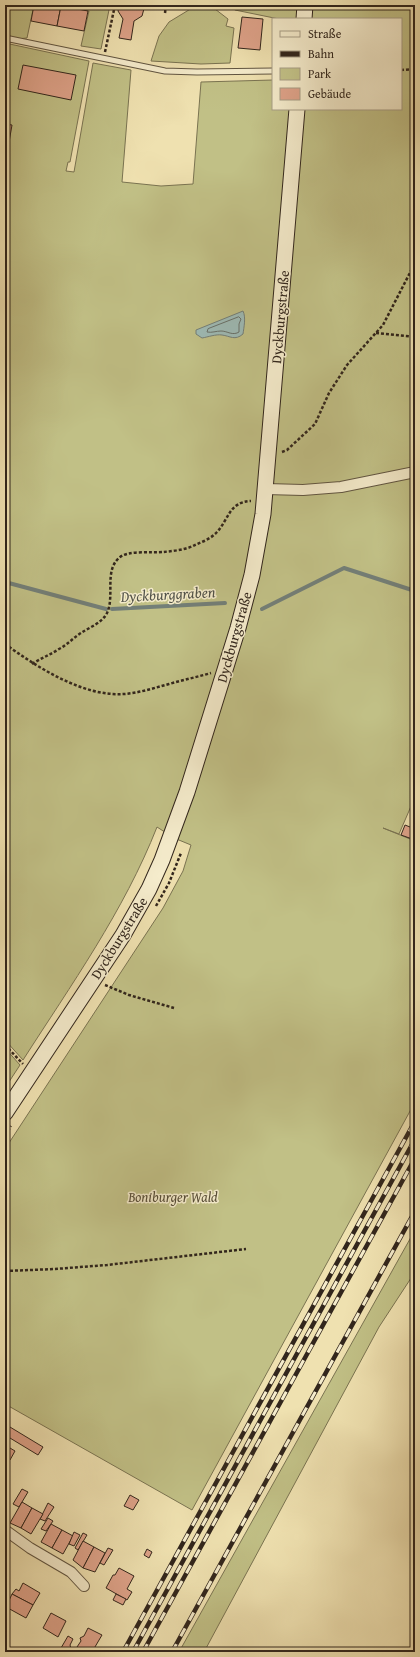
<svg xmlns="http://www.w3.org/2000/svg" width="420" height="1657" font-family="'Gentium Book Plus',serif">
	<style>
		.green { fill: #c1c086; stroke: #7a7351 }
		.water { fill: #9ebbb6; stroke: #737f78 }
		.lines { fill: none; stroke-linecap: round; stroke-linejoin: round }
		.shore { stroke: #687069; stroke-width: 1 }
		.stream { stroke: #737f78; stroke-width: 4 }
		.building { fill: #dfa38a; stroke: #32261c }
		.lane-casing { stroke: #615541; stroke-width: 7 }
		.street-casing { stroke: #615541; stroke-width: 12 }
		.secondary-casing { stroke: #32261c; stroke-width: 17 }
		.path { stroke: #32261c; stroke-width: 2.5; stroke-dasharray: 3 2; stroke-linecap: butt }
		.lane { stroke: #f5eccc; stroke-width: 5 }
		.street { stroke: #f5eccc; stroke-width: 10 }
		.secondary { stroke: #f5eccc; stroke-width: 15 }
		.rail-casing { stroke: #32261c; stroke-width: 4.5 }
		.rail { stroke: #f5eccc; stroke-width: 3; stroke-dasharray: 9; stroke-linecap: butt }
		.labels { text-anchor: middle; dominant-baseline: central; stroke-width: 3; stroke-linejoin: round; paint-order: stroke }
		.street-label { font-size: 14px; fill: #32261c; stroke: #f5eccc }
		.park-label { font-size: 14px; font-style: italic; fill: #564c36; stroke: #f5eccc }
		.water-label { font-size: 15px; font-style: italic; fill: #52534a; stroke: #f5eccc }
	</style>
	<rect width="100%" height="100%" fill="#efe1b0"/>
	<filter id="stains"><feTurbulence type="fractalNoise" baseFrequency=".005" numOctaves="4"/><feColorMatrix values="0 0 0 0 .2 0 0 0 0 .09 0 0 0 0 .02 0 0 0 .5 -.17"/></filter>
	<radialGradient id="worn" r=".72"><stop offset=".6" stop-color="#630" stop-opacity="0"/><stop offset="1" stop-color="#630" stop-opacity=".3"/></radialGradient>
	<g class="green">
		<path d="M5,5H34L27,38L16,39L5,36Z"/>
		<path d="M56,5H110L101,49L81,46L89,11Z"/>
		<path d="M197,5L215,9L228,19L226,26L234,28L230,63L201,64L151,61L159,36L169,22Z"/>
		<path d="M229,5H415V797L399,834L383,828L415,841V1102L192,1510L5,1404V1149L163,908L183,871L191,845L174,838L157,827C124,911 71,985 23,1060L5,1040V43L89,61L70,162H68L66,171L74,172L93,63L131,70L122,182L161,186L193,184L201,82L273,80V109H401V19H279L235,10Z"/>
		<path d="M5,1048L20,1065L5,1088Z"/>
		<path d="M415,1230V1272L379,1327L204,1652H179Z"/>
	</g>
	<path class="water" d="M243,311C246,317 244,327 243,334C235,341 230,336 222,335C216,334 208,337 202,338L196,334V330Z"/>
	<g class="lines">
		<path class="shore" d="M239,317L241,319L239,324V332L237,333C231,335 227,331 221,331C216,331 212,333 207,332L208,329Z"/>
		<g class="stream">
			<path d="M5,582L106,609"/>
			<path d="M112,609L225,603"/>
			<path d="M262,609L344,568L415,591"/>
		</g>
	</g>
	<g class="building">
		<path d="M34,5L61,6L57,26L31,21Z"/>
		<path d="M119,5H145L142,16L134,21L131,40L119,38L123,19L118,11Z"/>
		<path d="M61,6L88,11L84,31L57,26Z"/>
		<path d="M242,17L263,19L260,50L238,48Z"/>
		<path d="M23,65L76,75L71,100L18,89Z"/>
		<path d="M5,124L12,125L8,148L5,147Z"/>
		<path d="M405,825L415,829V840L401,835Z"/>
		<path d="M5,1424L43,1447L38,1455L5,1435Z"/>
		<path d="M5,1445L15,1451L10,1460L5,1457Z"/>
		<path d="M22,1489L28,1492L19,1507L13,1504Z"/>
		<path d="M130,1495L139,1500L133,1510L124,1506Z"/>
		<path d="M22,1502L32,1508L21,1528L10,1523Z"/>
		<path d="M48,1503L54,1507L45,1521L40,1519Z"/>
		<path d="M32,1508L43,1514L31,1534L21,1528Z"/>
		<path d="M48,1518L53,1521L46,1531L41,1529Z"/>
		<path d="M51,1524L62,1530L52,1548L41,1542Z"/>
		<path d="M62,1530L73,1536L63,1554L52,1548Z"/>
		<path d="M74,1532L80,1535L74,1546L69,1544Z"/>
		<path d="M83,1533L87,1535L78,1550L75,1548Z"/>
		<path d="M83,1541L94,1547L83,1568L73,1560Z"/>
		<path d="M94,1547L105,1553L95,1572L83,1568Z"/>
		<path d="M108,1548L113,1550L104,1565L100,1563Z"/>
		<path d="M147,1549L152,1552L149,1558L144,1555Z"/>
		<path d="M119,1568L134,1576L127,1589L132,1592L127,1600L106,1588L113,1575H115Z"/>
		<path d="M23,1583L40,1593L33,1605L12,1594L16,1589L19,1591Z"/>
		<path d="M12,1594L33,1605L26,1618L6,1607Z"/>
		<path d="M116,1594L126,1599L123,1605L113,1600Z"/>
		<path d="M51,1613L66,1621L58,1637L43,1628Z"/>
		<path d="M88,1628L102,1635L92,1652H86L77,1647L81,1641L80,1638L84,1636Z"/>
		<path d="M68,1636L73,1639L70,1645L71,1649L69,1652L61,1648Z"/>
	</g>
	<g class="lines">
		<g class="lane-casing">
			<path id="lane" d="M5,38L165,71L197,72L273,71"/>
		</g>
		<g class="street-casing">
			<g id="street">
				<path d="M266,489L303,490L341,487L415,472"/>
				<path d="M5,1530L30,1548L71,1572L84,1586"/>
			</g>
		</g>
		<g class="secondary-casing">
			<g id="secondary">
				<path d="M304,19L305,5"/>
				<path d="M5,1113L123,935L149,889L162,860L187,792L238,628L252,575L263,514L297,109"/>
			</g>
		</g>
		<g class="path">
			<path d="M165,13L166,5"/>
			<path d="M105,52L115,5"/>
			<path d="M401,70L415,69"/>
			<path d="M376,333L415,337"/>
			<path d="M282,452L287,450L315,424L329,393L347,365L383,325L415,263"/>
			<path d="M5,644C37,667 83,697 124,694C139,693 154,688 169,684C183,680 197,677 211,673"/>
			<path d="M32,664C41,658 50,655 59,649C67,645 73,638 81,633C90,627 102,623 107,613C115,596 104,571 119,558C127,550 152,553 163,552C173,551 184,550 193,546C201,542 211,539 217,532C229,519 229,502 251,501"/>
			<path d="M156,906L169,883L181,853"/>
			<path d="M105,985L129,995L174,1008"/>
			<path d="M5,1045L23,1064"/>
			<path d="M5,1135L11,1126"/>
			<path d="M5,1271L55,1269L107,1265L246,1249"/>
		</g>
		<use href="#lane" class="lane"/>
		<use href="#street" class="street"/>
		<use href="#secondary" class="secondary"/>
		<g class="rail-casing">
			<g id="rail">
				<path d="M123,1652L415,1121"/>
				<path d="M133,1652L415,1139"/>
				<path d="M143,1652L415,1158"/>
				<path d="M172,1652L415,1211"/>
			</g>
		</g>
		<use href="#rail" class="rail"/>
	</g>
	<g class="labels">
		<g class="street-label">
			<text transform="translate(280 317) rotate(-85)">Dyckburgstraße</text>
			<text transform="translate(234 637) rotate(-74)">Dyckburgstraße</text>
			<text transform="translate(119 938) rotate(-58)">Dyckburgstraße</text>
		</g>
		<g class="park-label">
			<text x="173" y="1197">Boniburger Wald</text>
		</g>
		<g class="water-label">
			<text transform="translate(168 594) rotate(-3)">Dyckburggraben</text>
		</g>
	</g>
	<rect width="420" height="1657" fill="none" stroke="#efe1b0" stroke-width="20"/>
	<rect x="6" y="6" width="408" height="1645" fill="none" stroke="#32261c" stroke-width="2"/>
	<rect x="10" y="10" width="400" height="1637" fill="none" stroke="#32261c"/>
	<rect x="272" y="18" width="130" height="92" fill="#f5eccc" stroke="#a79d86"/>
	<rect x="280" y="31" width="20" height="6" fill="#f5eccc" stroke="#a79d86"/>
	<text x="308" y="38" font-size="12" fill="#32261c">Straße</text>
	<rect x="280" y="51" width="20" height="6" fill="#32261c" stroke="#a79d86"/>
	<text x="308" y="58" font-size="12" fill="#32261c">Bahn</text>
	<rect x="280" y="68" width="20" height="12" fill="#c1c086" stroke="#a79d86"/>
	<text x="308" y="78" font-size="12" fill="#32261c">Park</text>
	<rect x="280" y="88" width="20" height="12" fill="#dfa38a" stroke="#a79d86"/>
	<text x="308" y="98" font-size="12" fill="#32261c">Gebäude</text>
	<rect width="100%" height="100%" filter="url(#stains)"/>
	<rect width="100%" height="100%" fill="url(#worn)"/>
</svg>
